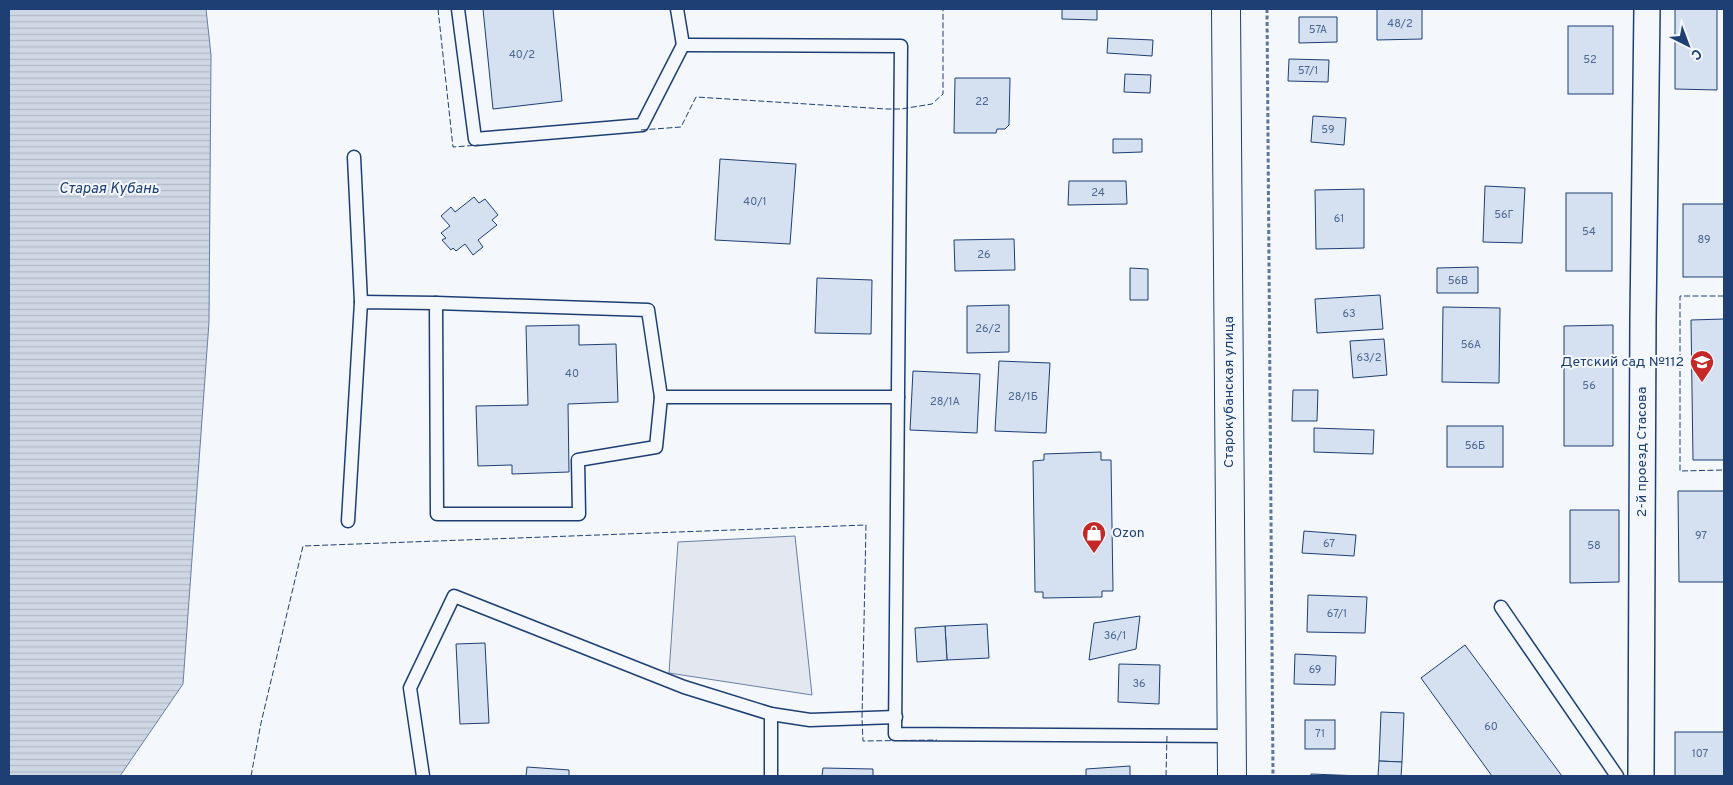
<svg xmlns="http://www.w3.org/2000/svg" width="1733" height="785" font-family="Overpass,sans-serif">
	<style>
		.parking { fill: #e3e8f0; stroke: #687fa3 }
		.water { fill: url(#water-rules); stroke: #687fa3 }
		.building { fill: #d5e0f0; stroke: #1d3f73 }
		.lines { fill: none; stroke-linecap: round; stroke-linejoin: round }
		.service-casing { stroke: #1d3f73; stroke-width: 15 }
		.minor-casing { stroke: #1d3f73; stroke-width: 28 }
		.tertiary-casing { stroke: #1d3f73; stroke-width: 30 }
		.path { stroke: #5e769c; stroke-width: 3; stroke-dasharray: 4 2.5; stroke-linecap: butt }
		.service { stroke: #f4f7fb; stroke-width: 12 }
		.minor { stroke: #f4f7fb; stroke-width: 25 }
		.tertiary { stroke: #f4f7fb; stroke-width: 28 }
		.fence { stroke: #1d3f73; stroke-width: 1; stroke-dasharray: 6 2.5; stroke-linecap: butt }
		.labels { text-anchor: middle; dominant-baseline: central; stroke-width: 4; stroke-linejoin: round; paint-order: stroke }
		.number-label { font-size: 11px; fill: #4b6792 }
		.poi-label { font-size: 14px; fill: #1d3f73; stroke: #f4f7fb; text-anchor: end }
		.street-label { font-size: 14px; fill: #1d3f73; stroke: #f4f7fb }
		.water-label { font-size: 15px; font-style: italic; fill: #1d3f73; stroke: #f4f7fb }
	</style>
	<defs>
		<pattern id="water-rules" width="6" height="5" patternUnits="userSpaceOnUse" patternTransform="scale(1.25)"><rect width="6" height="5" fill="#cfd7e4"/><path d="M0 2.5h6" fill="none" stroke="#b1bac7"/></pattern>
	</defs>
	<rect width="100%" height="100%" fill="#f4f7fb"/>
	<path class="parking" d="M795,536L812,695L669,673L678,542Z"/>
	<path class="water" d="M9,9H206L211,55L209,322L183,684L120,776H9Z"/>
	<g class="building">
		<path d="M483,9H553L562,101L493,109Z"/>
		<path d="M1062,9H1097V20L1062,19Z"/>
		<path d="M1377,9H1422V39L1377,40Z"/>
		<path d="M1675,9H1717V90L1675,89Z"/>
		<path d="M1299,17H1337V42L1299,43Z"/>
		<rect x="1568" y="26" width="45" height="68"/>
		<path d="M1108,38L1153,40L1152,56L1107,53Z"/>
		<path d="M1289,59L1329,60L1328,82L1288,81Z"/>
		<path d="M1125,74L1151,75L1150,93L1124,92Z"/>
		<path d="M955,78H1010L1009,125L1005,129H997L996,133H954Z"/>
		<path d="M1313,116L1346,118L1344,145L1311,142Z"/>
		<path d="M1113,139H1142V152L1113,153Z"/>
		<path d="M720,159L796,164L790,244L715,240Z"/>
		<path d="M1069,181H1126L1127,204L1068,205Z"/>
		<path d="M1485,186L1525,188L1522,243L1483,242Z"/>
		<path d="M1364,189V248L1316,249L1315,190Z"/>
		<rect x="1566" y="193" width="46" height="78"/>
		<path d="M474,197L479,203L485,199L498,215L492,220L497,225L478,240L483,247L473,255L465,244L456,251L453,248L451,250L442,240L446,238L441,233L450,226L441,216L451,207L455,212Z"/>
		<rect x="1683" y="204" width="41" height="73"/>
		<path d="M1014,239L1015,270L955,271L954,240Z"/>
		<path d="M1478,267V293H1437V268Z"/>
		<path d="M1130,268L1148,269V300H1130Z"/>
		<path d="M817,278L872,280L871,334L815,333Z"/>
		<path d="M1380,295L1383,329L1317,333L1315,299Z"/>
		<path d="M1009,305V352L967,353V306Z"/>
		<path d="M1443,307L1500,308L1499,383L1442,382Z"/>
		<path d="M1724,319V460H1693L1691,320Z"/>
		<path d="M579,325V345L616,344L618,402L568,404L569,472L512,474V465L478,466L476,406L528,405L526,326Z"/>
		<path d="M1613,325V446H1564V326Z"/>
		<path d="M1384,339L1387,375L1353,378L1350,341Z"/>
		<path d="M999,361L1050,363L1046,433L995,431Z"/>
		<path d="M913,371L980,374L977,433L910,430Z"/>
		<path d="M1293,390H1318L1317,421H1292Z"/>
		<rect x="1447" y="426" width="56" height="41"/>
		<path d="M1314,428L1374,430L1373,454L1314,452Z"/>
		<path d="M1101,452V460H1111L1113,591H1102V597L1043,598V592H1035L1033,461L1044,460V454Z"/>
		<path d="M1678,491H1724V582H1679Z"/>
		<path d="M1570,510H1619V582L1570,583Z"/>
		<path d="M1304,531L1356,535L1354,556L1302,553Z"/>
		<path d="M1308,595L1367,597L1365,633L1307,632Z"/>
		<path d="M1140,616L1136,649L1089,660L1094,623Z"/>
		<path d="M987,624L989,658L947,660L945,626Z"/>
		<path d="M945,626L947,660L917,662L915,628Z"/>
		<path d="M485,643L489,723L460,724L456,644Z"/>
		<path d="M1465,645L1562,776H1492L1421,678Z"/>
		<path d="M1295,654L1336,656L1335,685L1294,684Z"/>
		<path d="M1119,664L1160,665L1159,704L1118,702Z"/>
		<path d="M1381,712L1404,713L1402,762L1379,761Z"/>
		<rect x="1305" y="720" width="30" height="29"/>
		<rect x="1675" y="732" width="49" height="44"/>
		<path d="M1379,761L1402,762L1401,776H1378Z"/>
		<path d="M1130,766V776H1086V769Z"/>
		<path d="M527,767L569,770V776H526Z"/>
		<path d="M823,768L873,769V776H822Z"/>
		<path d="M1311,774L1361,776H1311Z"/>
	</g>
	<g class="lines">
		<g class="service-casing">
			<g id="service">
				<path d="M458,9L475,139L642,125L683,45L677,9"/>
				<path d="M683,45L901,46L895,734L1232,736"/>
				<path d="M354,157L361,302"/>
				<path d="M436,303L437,514H579L578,460L656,447L661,397"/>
				<path d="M348,521L361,302L436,303L648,310L661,397H898"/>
				<path d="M1501,607L1617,776"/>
				<path d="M423,776L410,688L454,596L684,687L771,714L810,720L896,717"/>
				<path d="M771,776V714"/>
			</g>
		</g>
		<g class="minor-casing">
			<path id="minor" d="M1641,776L1643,319L1647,9"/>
		</g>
		<g class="tertiary-casing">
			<path id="tertiary" d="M1226,9L1232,776"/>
		</g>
		<path class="path" d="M1267,9L1273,776"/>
		<use href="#service" class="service"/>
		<use href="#minor" class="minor"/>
		<use href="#tertiary" class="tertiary"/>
		<g class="fence">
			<path d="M438,9L453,147L479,145"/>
			<path d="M641,130L681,127L696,97L886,109H901L932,104L943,94V9"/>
			<path d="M1724,296H1680V471L1724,470"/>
			<path d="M251,776L261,723L303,546L866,525L862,719L863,741L937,740"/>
			<path d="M1166,776L1167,736"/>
		</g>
	</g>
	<defs>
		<g id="school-pin" transform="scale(1.25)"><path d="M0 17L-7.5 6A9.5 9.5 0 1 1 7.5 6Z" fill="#c62828" stroke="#f4f7fb"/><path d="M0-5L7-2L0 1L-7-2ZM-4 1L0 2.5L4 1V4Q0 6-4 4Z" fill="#fff"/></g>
		<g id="shop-pin" transform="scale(1.25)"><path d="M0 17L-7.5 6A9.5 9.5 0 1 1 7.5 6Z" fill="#c62828" stroke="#f4f7fb"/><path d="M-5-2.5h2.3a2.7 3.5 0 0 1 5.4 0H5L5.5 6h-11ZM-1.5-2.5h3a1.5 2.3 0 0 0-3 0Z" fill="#fff"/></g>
	</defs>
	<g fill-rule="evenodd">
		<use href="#school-pin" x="1702" y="362"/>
		<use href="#shop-pin" x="1094" y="533"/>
	</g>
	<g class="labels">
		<g class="number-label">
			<text x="1400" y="24">48/2</text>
			<text x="1318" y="30">57А</text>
			<text x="522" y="55">40/2</text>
			<text x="1590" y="60">52</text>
			<text x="1308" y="71">57/1</text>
			<text x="982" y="102">22</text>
			<text x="1328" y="130">59</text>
			<text x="1098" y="193">24</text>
			<text x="755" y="202">40/1</text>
			<text x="1504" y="215">56Г</text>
			<text x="1339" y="219">61</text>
			<text x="1589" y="232">54</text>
			<text x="1704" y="240">89</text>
			<text x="984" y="255">26</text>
			<text x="1458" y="281">56В</text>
			<text x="1349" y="314">63</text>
			<text x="988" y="329">26/2</text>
			<text x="1471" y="345">56А</text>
			<text x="1369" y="358">63/2</text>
			<text x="572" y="374">40</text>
			<text x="1589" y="386">56</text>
			<text x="1023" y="397">28/1Б</text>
			<text x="945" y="402">28/1А</text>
			<text x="1475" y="446">56Б</text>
			<text x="1701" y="536">97</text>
			<text x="1329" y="544">67</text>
			<text x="1594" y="546">58</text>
			<text x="1337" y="614">67/1</text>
			<text x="1115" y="636">36/1</text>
			<text x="1315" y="670">69</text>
			<text x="1139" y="684">36</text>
			<text x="1491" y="727">60</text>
			<text x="1320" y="734">71</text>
			<text x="1700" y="754">107</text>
		</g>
		<g class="poi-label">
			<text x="1684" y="362">Детский сад №112</text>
			<text x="1112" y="533" text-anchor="start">Ozon</text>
		</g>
		<g class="street-label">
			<text transform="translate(1229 392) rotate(-90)">Старокубанская улица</text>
			<text transform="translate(1642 452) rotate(-90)">2-й проезд Стасова</text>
		</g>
		<g class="water-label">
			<text x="109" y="189">Старая Кубань</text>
		</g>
	</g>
	<rect width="1733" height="785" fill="none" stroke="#1d3f73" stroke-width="20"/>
	<g transform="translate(1688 45) rotate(138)" stroke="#f4f7fb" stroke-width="4" paint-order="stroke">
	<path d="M0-4L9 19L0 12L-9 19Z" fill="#1d3f73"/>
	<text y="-8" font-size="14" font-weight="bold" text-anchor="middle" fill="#1d3f73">С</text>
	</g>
</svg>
